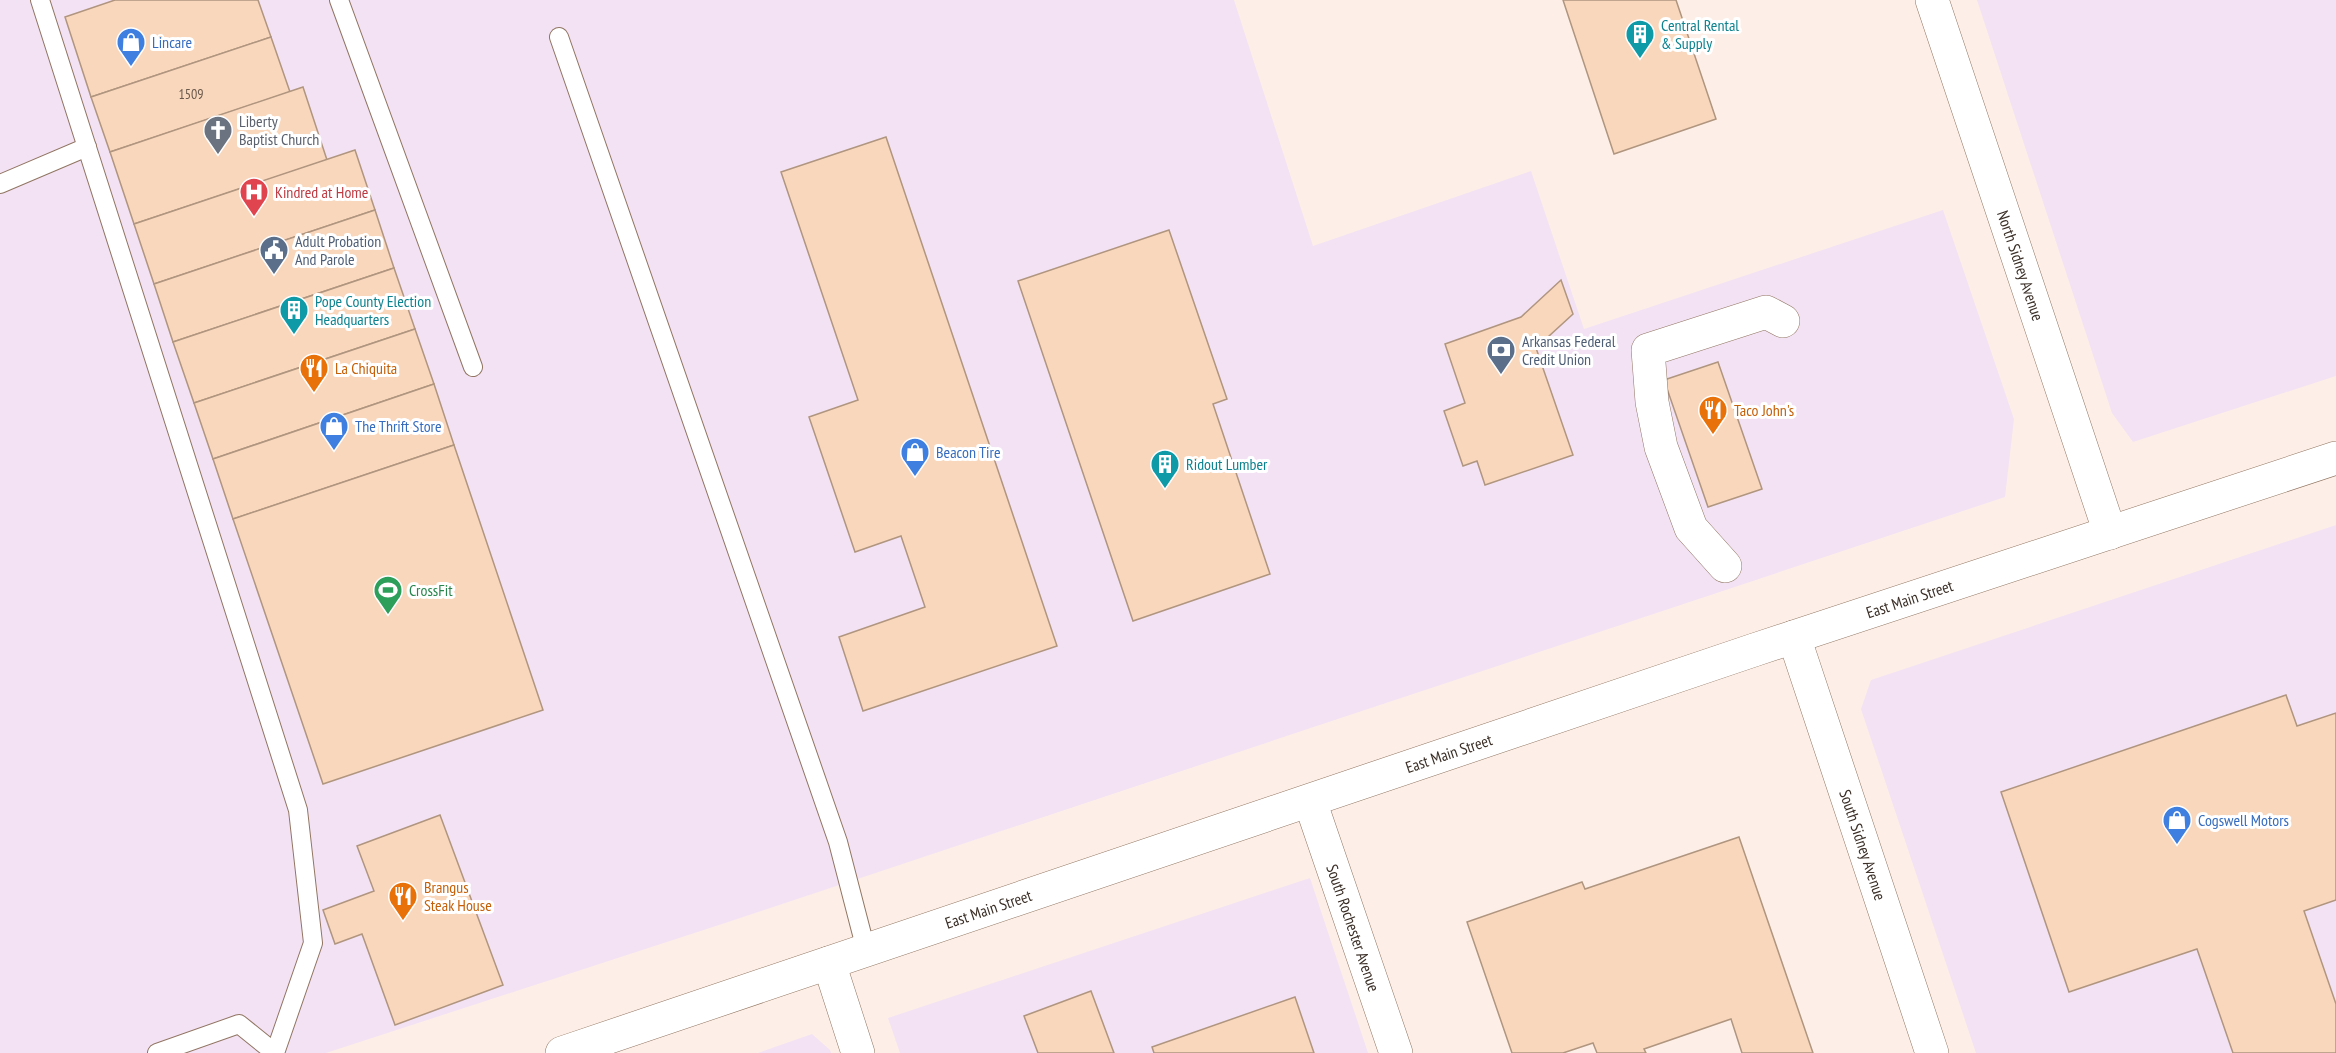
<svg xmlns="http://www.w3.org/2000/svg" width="2336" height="1053" font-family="'PT Sans Narrow',sans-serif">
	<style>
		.commercial { fill: #f3e2f4 }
		.building { fill: #f9d7bc; stroke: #b0957f; stroke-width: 1.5 }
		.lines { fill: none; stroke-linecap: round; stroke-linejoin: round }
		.service-casing { stroke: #917562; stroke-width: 20 }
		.minor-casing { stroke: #917562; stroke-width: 34 }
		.primary-casing { stroke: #917562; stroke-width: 34 }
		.service { stroke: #fff; stroke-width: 18 }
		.minor { stroke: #fff; stroke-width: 33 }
		.primary { stroke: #fff; stroke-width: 33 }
		.labels { text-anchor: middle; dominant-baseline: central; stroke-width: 6; stroke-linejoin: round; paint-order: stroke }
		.number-label { font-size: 14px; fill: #6a594c }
		.culture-label { font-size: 16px; fill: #0d838f; stroke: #fff; text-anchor: start }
		.shop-label { font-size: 16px; fill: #366cbe; stroke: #fff; text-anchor: start }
		.worship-label { font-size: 16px; fill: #5b616d; stroke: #fff; text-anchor: start }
		.health-label { font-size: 16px; fill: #be3a42; stroke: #fff; text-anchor: start }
		.service-label { font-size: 16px; fill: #4e5e75; stroke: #fff; text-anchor: start }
		.street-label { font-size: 16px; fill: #3b2f27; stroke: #fff }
		.food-label { font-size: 16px; fill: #c56008; stroke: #fff; text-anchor: start }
		.leisure-label { font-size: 16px; fill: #27864d; stroke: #fff; text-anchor: start }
	</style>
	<rect width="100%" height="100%" fill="#fdefe7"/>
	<g class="commercial">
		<path d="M0,0H1234L1313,246L1531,171L1584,329L1943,210L2014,419L2005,497L719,925L326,1053H0Z"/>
		<path d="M1977,0H2336V376L2133,442L2112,413Z"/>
		<path d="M2336,525V1053H1976L1861,709L1871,680Z"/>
		<path d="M1310,878L1368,1053H900L888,1018Z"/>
		<path d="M812,1034L830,1050L831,1053H758Z"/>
	</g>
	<g class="building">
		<path d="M115,0H258L271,37L91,97L65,17Z"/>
		<path d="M1563,0H1676L1716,119L1614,154Z"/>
		<path d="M271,37L290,92L110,152L91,97Z"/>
		<path d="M303,87L327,160L134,224L110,152Z"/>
		<path d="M886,137L1057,646L863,711L839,637L925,607L901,536L855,552L809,417L858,400L781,172Z"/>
		<path d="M355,150L375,210L154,284L134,224Z"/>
		<path d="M375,210L394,268L173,342L154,284Z"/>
		<path d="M1169,230L1227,399L1213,404L1270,574L1133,621L1018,281Z"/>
		<path d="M394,268L415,329L194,403L173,342Z"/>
		<path d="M1561,280L1573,314L1536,348L1573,455L1485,485L1477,461L1463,466L1444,411L1465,403L1445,344L1521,317Z"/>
		<path d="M415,329L434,384L213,459L194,403Z"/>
		<path d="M1718,362L1762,489L1708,507L1664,380Z"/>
		<path d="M434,384L454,445L233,519L213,459Z"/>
		<path d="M454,445L543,710L323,784L233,519Z"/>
		<path d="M2286,695L2297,726L2336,713V900L2304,911L2336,1004V1053H2233L2197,949L2069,992L2001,792Z"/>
		<path d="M440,815L503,985L395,1025L362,934L335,944L323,910L374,891L357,846Z"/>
		<path d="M1739,837L1813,1053H1742L1731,1019L1644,1049L1646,1053H1597L1593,1043L1563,1053H1512L1467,922L1582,882L1585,889Z"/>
		<path d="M1091,991L1114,1053H1038L1024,1016Z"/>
		<path d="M1295,997L1314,1053H1154L1152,1047Z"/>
	</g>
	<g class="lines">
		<g class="service-casing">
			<g id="service">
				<path d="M40,0L298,810L313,943L275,1053"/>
				<path d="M339,0L473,367"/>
				<path d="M559,37L838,842L866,950"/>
				<path d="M0,184L87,147"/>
				<path d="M157,1053L239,1024L275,1053"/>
			</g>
		</g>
		<g class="minor-casing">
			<g id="minor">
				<path id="s1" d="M1932,0L2110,533"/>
				<path d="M1725,566L1691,528L1661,447L1652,402L1648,350L1766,312L1783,321"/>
				<path id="s2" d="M1794,637L1932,1053"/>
				<path id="s3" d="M1310,801L1396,1053"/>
				<path d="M829,963L858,1053"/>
			</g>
		</g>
		<g class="primary-casing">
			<g id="primary">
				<path id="s4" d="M562,1053L1754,650L2336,458"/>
			</g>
		</g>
		<use href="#service" class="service"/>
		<use href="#minor" class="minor"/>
		<use href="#primary" class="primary"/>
	</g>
	<defs>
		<g id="building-pin" transform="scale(1.5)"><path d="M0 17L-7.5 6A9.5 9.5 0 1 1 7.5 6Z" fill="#0f9aa8" stroke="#fff"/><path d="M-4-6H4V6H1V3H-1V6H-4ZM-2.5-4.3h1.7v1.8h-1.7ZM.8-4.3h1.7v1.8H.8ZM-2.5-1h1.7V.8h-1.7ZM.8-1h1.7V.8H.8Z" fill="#fff"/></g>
		<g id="shop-pin" transform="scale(1.5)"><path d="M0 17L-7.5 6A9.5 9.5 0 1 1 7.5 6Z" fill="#3f7fe0" stroke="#fff"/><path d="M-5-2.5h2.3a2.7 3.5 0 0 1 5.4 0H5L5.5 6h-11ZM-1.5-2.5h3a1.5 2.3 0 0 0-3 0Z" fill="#fff"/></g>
		<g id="church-pin" transform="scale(1.5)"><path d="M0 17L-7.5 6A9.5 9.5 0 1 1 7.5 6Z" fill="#6b7280" stroke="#fff"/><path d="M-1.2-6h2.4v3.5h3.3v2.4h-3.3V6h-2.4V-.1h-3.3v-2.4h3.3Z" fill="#fff"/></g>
		<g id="hospital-pin" transform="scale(1.5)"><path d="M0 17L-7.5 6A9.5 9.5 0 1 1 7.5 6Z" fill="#e0444e" stroke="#fff"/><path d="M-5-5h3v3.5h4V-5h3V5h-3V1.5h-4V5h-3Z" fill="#fff"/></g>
		<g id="civic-pin" transform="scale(1.5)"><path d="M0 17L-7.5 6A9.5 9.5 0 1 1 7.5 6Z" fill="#5c6f8a" stroke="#fff"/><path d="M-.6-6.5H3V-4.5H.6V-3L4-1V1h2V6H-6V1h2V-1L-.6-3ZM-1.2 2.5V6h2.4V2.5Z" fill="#fff"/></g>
		<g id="bank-pin" transform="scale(1.5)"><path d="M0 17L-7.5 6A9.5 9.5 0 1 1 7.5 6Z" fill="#5c6f8a" stroke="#fff"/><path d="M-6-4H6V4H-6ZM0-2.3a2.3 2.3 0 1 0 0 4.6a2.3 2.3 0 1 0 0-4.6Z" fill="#fff"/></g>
		<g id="restaurant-pin" transform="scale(1.5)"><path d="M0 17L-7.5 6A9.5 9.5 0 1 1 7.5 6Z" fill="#e8710a" stroke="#fff"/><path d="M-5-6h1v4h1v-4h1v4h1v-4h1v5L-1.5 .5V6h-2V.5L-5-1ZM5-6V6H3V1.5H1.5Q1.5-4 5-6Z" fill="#fff"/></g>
		<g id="stadium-pin" transform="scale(1.5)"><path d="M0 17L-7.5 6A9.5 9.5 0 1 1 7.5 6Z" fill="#2e9e5b" stroke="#fff"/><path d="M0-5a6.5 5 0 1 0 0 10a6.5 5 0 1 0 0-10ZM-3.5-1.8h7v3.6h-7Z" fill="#fff"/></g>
	</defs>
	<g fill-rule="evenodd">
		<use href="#building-pin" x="1640" y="34"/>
		<use href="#shop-pin" x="131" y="42"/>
		<use href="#church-pin" x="218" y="130"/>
		<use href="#hospital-pin" x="254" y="192"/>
		<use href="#civic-pin" x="274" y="250"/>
		<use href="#building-pin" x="294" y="310"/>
		<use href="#bank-pin" x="1501" y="350"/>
		<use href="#restaurant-pin" x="314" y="368"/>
		<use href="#restaurant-pin" x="1713" y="410"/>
		<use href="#shop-pin" x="334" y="426"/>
		<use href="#shop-pin" x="915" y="452"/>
		<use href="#building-pin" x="1165" y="464"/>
		<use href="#stadium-pin" x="388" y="590"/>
		<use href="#shop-pin" x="2177" y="820"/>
		<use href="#restaurant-pin" x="403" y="896"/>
	</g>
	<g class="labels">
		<g class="number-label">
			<text x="191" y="94">1509</text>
		</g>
		<g class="culture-label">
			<text x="1661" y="25">Central Rental<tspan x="1661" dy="18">&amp; Supply</tspan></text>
			<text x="315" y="301">Pope County Election<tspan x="315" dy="18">Headquarters</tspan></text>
			<text x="1186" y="464">Ridout Lumber</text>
		</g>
		<g class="shop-label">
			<text x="152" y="42">Lincare</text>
			<text x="355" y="426">The Thrift Store</text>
			<text x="936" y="452">Beacon Tire</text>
			<text x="2198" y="820">Cogswell Motors</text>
		</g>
		<g class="worship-label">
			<text x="239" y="121">Liberty<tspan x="239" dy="18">Baptist Church</tspan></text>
		</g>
		<g class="health-label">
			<text x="275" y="192">Kindred at Home</text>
		</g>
		<g class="service-label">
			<text x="295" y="241">Adult Probation<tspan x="295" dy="18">And Parole</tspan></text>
			<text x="1522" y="341">Arkansas Federal<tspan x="1522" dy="18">Credit Union</tspan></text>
		</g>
		<g class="street-label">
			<text stroke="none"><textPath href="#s1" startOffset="280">North Sidney Avenue</textPath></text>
			<text stroke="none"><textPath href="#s4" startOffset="1422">East Main Street</textPath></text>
			<text stroke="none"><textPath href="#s4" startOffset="936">East Main Street</textPath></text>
			<text stroke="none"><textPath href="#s2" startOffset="219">South Sidney Avenue</textPath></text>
			<text stroke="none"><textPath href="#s4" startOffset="450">East Main Street</textPath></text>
			<text stroke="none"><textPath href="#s3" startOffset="134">South Rochester Avenue</textPath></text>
		</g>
		<g class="food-label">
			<text x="335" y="368">La Chiquita</text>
			<text x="1734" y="410">Taco John's</text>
			<text x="424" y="887">Brangus<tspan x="424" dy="18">Steak House</tspan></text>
		</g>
		<g class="leisure-label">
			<text x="409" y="590">CrossFit</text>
		</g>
	</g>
</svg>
